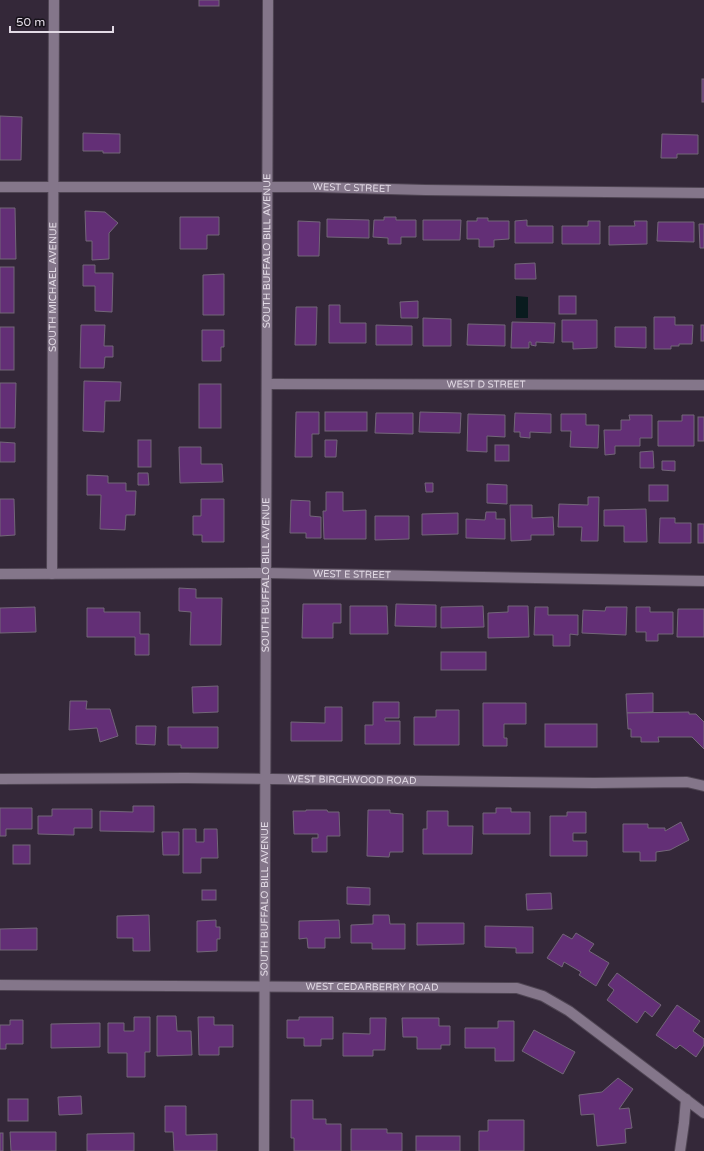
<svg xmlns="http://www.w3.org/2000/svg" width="704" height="1151" font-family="'Varela Round',sans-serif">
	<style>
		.water { fill: #091b1e }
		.building { fill: #632f76; stroke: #736679 }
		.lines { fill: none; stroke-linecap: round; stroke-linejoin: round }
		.street-casing { stroke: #4f4553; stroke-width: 12 }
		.secondary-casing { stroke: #4f4553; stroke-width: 12 }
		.street { stroke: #84768a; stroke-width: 10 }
		.secondary { stroke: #84768a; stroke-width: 10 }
		.labels { text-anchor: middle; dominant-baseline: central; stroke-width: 3; stroke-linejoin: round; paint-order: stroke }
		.street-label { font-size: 10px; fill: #e2dae5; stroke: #18131b }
	</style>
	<rect width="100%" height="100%" fill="#342839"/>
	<path class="water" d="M516,296L528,297V318H516Z"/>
	<g class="building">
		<rect x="199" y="0" width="20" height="6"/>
		<rect x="702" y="79" width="2" height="23"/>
		<path d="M0,116L22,117L21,160H0Z"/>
		<path d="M83,133L120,134V153H103V151H83Z"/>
		<path d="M662,134L698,135V154H677V158H661Z"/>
		<path d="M0,208H15L16,259H0Z"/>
		<path d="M85,211L105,212L118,223L109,233V259L92,260V241H86Z"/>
		<path d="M180,217H219V235H207V249H180Z"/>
		<path d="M384,217H396V220H416V237H401V244H388V238L373,237L374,220H384Z"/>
		<path d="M477,218H488V221H509V239L494,240V247H479V239H467V221H477Z"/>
		<path d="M327,219L369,220V238L327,237Z"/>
		<path d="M423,220H461L460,240H423Z"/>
		<path d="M527,220V226H553V243H515V221Z"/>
		<path d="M298,221L320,222L319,256H298Z"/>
		<path d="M588,221H600V244H562V226H588Z"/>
		<path d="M634,221H647V244L609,245V226H635Z"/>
		<path d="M658,222H694V242L657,241Z"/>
		<path d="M699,224H704V248H700Z"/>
		<path d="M535,263L536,279H515V264Z"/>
		<path d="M83,265H95V273H113L112,312L95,311V286H83Z"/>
		<rect x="0" y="267" width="14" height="46"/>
		<path d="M224,274V315H203V275Z"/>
		<rect x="559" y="296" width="17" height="18"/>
		<path d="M418,301V318H401L400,302Z"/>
		<path d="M329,305H340V323H366V343H329Z"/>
		<path d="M296,307H317L316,345H295Z"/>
		<path d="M654,317H675V325H693L692,344H679V346H671V349H654Z"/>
		<path d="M423,318L451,319V346H423Z"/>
		<path d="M562,320H597V348L573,349V342H562Z"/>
		<path d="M512,322L555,323L554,343L536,342V346L531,345V342H529V348H511Z"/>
		<path d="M468,324L505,325V346L467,345Z"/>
		<path d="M81,325H105L104,346H113V357H105L104,368H80Z"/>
		<path d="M376,325L412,326V345H376Z"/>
		<rect x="701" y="325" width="3" height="16"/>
		<rect x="0" y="327" width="14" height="43"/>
		<path d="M615,327H646V348L615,347Z"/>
		<path d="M202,330H224V347H221V361H202Z"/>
		<path d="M84,381L121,382L120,401H105L104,432L83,431Z"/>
		<path d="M0,383H16L15,428H0Z"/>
		<rect x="199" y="384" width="22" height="44"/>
		<path d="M296,412H319V434H312V457H295Z"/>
		<rect x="325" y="412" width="42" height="19"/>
		<path d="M420,412L461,413L460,433L419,432Z"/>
		<path d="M376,413H413V434L375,433Z"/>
		<path d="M515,413L551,414V433L530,432V438L520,437V432H514Z"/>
		<path d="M468,414L505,415V437L487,436V452L467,451Z"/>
		<path d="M561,414H586V425H599L598,448L570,447L571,431H561Z"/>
		<path d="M629,415H652V438H640V446H615V454L605,455L604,430H621V420H630Z"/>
		<path d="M682,415H694V446H658V421H682Z"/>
		<rect x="698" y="417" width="6" height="24"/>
		<rect x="138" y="440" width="13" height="27"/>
		<path d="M325,440H337L336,457H325Z"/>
		<path d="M0,442L15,443V462H0Z"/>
		<rect x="495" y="445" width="14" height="16"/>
		<path d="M179,447H201V464H222L223,482L180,483Z"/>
		<path d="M653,451L654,468H640V452Z"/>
		<path d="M662,461H675V471L662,470Z"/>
		<path d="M138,473H148L149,485H138Z"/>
		<path d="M87,475L108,476V483H126V491H136L135,515H126L125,530L100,529L101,495H87Z"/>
		<path d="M425,483H433V492H426Z"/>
		<path d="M487,484L507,485V504L487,503Z"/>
		<rect x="649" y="485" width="19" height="16"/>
		<path d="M326,492H343V511L366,510V539H324L323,511H326Z"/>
		<path d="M588,497H599L598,541H581L582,527H558L559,504L588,505Z"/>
		<path d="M0,499H14L15,535L0,536Z"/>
		<path d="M201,499H224V542H202V535H193V516H201Z"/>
		<path d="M291,500L310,501V516L321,517V538H306V533H290Z"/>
		<path d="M510,505H532V518L553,517L554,535H531V540L511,541Z"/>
		<path d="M646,509L647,542H624V526H604V510Z"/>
		<path d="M486,512H496V519H505V539L466,538V519L485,520Z"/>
		<path d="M458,513V534L422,535V514Z"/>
		<path d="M375,516H409V539L375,540Z"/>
		<path d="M660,518H675V523H691V543H659Z"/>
		<rect x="698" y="524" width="6" height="19"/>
		<path d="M179,588L196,589V598H222L221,645H190L191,612L179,611Z"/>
		<path d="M303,604H341V623H333V638H302Z"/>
		<path d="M396,604L436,605V627L395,626Z"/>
		<path d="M350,606H387L388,634H350Z"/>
		<path d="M483,606L484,627L441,628V607Z"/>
		<path d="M508,606H528L529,637L488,638V613L508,612Z"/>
		<path d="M35,607L36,632L0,633V608Z"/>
		<path d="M535,607H548V615H578V635L570,634V646H553V635H534Z"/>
		<path d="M606,607H627L626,635L582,633L583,610L605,611Z"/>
		<path d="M636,607H650V612H673V634H658V641H646V632H636Z"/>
		<path d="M87,608H104V612H140V634H149V655H135V637H87Z"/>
		<path d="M678,609H704V637H677Z"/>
		<rect x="441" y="652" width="45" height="18"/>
		<path d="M218,686V712L193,713L192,687Z"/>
		<path d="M653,693V712L627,713L626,694Z"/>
		<path d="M70,701H87L86,709H110L118,736L100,742L97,728L69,730Z"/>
		<path d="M373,702H399V718H385V721H400V744H365V725H373Z"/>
		<path d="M483,703H526V724H504V738H507V746H483Z"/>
		<path d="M325,707H342V741H291V722L325,723Z"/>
		<path d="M436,710H459V745H414V717H436Z"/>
		<path d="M689,712V714H696L704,722V749L692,737H658L659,742H641V737H631V729H628L627,713Z"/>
		<rect x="545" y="724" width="52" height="23"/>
		<path d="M136,726H156L155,745L136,744Z"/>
		<path d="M168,727H218V748H181V745H168Z"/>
		<path d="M133,806H154V832L100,831V811L133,812Z"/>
		<path d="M0,808H32V829H6V836H0Z"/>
		<path d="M496,808H511V812H530V834H483V813H496Z"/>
		<path d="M52,809H92V828H74V835L38,834V816H52Z"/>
		<path d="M306,810H327L328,812H339L340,836H327V852H312V838H318V834H294L293,811H306Z"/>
		<path d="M368,810H390V813L403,814V852H390L389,857L367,856Z"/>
		<path d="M427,811H448V826H473L472,854H423V829H427Z"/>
		<path d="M567,812H586V833H573V841H587V856H550V816H567Z"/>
		<path d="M681,822L689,840L670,850L656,852V861H640V852H623V824H648V828H665V831Z"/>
		<path d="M183,829H196V842H204V829H217L218,858H201V873H183Z"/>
		<path d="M162,832H179V855H163Z"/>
		<rect x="13" y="845" width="17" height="19"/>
		<path d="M347,887L370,888V905L347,904Z"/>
		<rect x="202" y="890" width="14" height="10"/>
		<path d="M551,893L552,909L527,910L526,894Z"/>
		<path d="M149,915L150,951H133V938H117V916Z"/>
		<path d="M373,915H389L390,924H405V949H372V943H351V925L373,924Z"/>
		<path d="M216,920V927H220V939H217V951L197,952V921Z"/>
		<path d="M339,920L340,938H325V948H308L307,938L299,939V921Z"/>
		<path d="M417,923H464V944L417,945Z"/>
		<path d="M485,926L533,927V953H516V948L485,947Z"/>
		<path d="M37,928V950H0V929Z"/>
		<path d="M576,933L594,944L589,951L609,963L596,986L579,975L581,972L564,962L562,967L547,958L563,934L572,939Z"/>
		<path d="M617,973L661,1005L652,1017L645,1011L637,1023L607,1000L614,990L608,985Z"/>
		<path d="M677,1005L700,1021L693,1031L704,1039V1045L696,1057L680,1045L676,1049L656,1035Z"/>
		<path d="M157,1016H176L177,1031H191L192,1055L157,1056Z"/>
		<path d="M134,1017H150V1052H145V1077H127V1053H108V1023H124V1031H134Z"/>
		<path d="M198,1017H214V1025H233V1047H219V1055H199Z"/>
		<path d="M299,1017H333V1039H321V1046H304V1038H287V1020H299Z"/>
		<path d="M370,1018H386L385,1050H373V1056H343V1033L370,1034Z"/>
		<path d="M402,1018H439V1026H450V1045H441V1049H417V1037H403Z"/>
		<path d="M10,1020H23V1044H6V1049H0V1025H10Z"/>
		<path d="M498,1021H514V1061H495V1048H465V1028H498Z"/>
		<path d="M100,1023V1047L51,1048V1024Z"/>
		<path d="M534,1030L575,1052L563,1074L522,1051Z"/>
		<path d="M618,1078L633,1089L619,1109L629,1108L632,1128L625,1129L626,1143L597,1146L594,1114L581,1115L579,1095L602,1092Z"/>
		<path d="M81,1096L82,1114L59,1115L58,1097Z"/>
		<rect x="8" y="1099" width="20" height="22"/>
		<path d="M291,1100H313V1119H326V1124H341V1151H294V1138H291Z"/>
		<path d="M165,1106H186V1135L217,1134V1151H174L173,1132H165Z"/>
		<path d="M488,1120H524V1151H479V1131H488Z"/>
		<path d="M351,1129H387V1133H402V1151H351Z"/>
		<path d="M10,1132H56V1151H11Z"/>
		<rect x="0" y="1133" width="3" height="18"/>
		<path d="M134,1133V1151H87V1134Z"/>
		<rect x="416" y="1136" width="44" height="15"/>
	</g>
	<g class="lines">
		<g class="street-casing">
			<g id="street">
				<path id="s1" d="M0,187H318L425,190L704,193"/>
				<path id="s2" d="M267,384L704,385"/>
				<path id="s3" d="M0,574L267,573L704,581"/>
				<path id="s4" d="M52,574L54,0"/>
				<path id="s5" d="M0,779L186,778L594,783L687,782L704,786"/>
				<path id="s6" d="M0,985L517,988L543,996L569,1011L704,1113"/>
				<path d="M680,1151L684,1123L686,1099"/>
			</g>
		</g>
		<g class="secondary-casing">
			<g id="secondary">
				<path id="s7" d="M264,1151L268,0"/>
			</g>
		</g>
		<use href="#street" class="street"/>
		<use href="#secondary" class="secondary"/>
	</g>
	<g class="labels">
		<g class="street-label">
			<text stroke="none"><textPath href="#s1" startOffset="352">WEST C STREET</textPath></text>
			<text stroke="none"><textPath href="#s7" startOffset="900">SOUTH BUFFALO BILL AVENUE</textPath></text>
			<text stroke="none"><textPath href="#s4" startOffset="287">SOUTH MICHAEL AVENUE</textPath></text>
			<text stroke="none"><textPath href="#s2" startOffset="219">WEST D STREET</textPath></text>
			<text stroke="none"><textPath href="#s3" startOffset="352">WEST E STREET</textPath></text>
			<text stroke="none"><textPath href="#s7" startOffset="576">SOUTH BUFFALO BILL AVENUE</textPath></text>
			<text stroke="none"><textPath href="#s5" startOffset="352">WEST BIRCHWOOD ROAD</textPath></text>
			<text stroke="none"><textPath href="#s7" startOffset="252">SOUTH BUFFALO BILL AVENUE</textPath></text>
			<text stroke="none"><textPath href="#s6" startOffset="372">WEST CEDARBERRY ROAD</textPath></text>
		</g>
	</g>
	<path d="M10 26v6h103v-6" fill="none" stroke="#e2dae5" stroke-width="2"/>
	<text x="16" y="26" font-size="12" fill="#e2dae5" stroke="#18131b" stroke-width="3" paint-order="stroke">50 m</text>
</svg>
